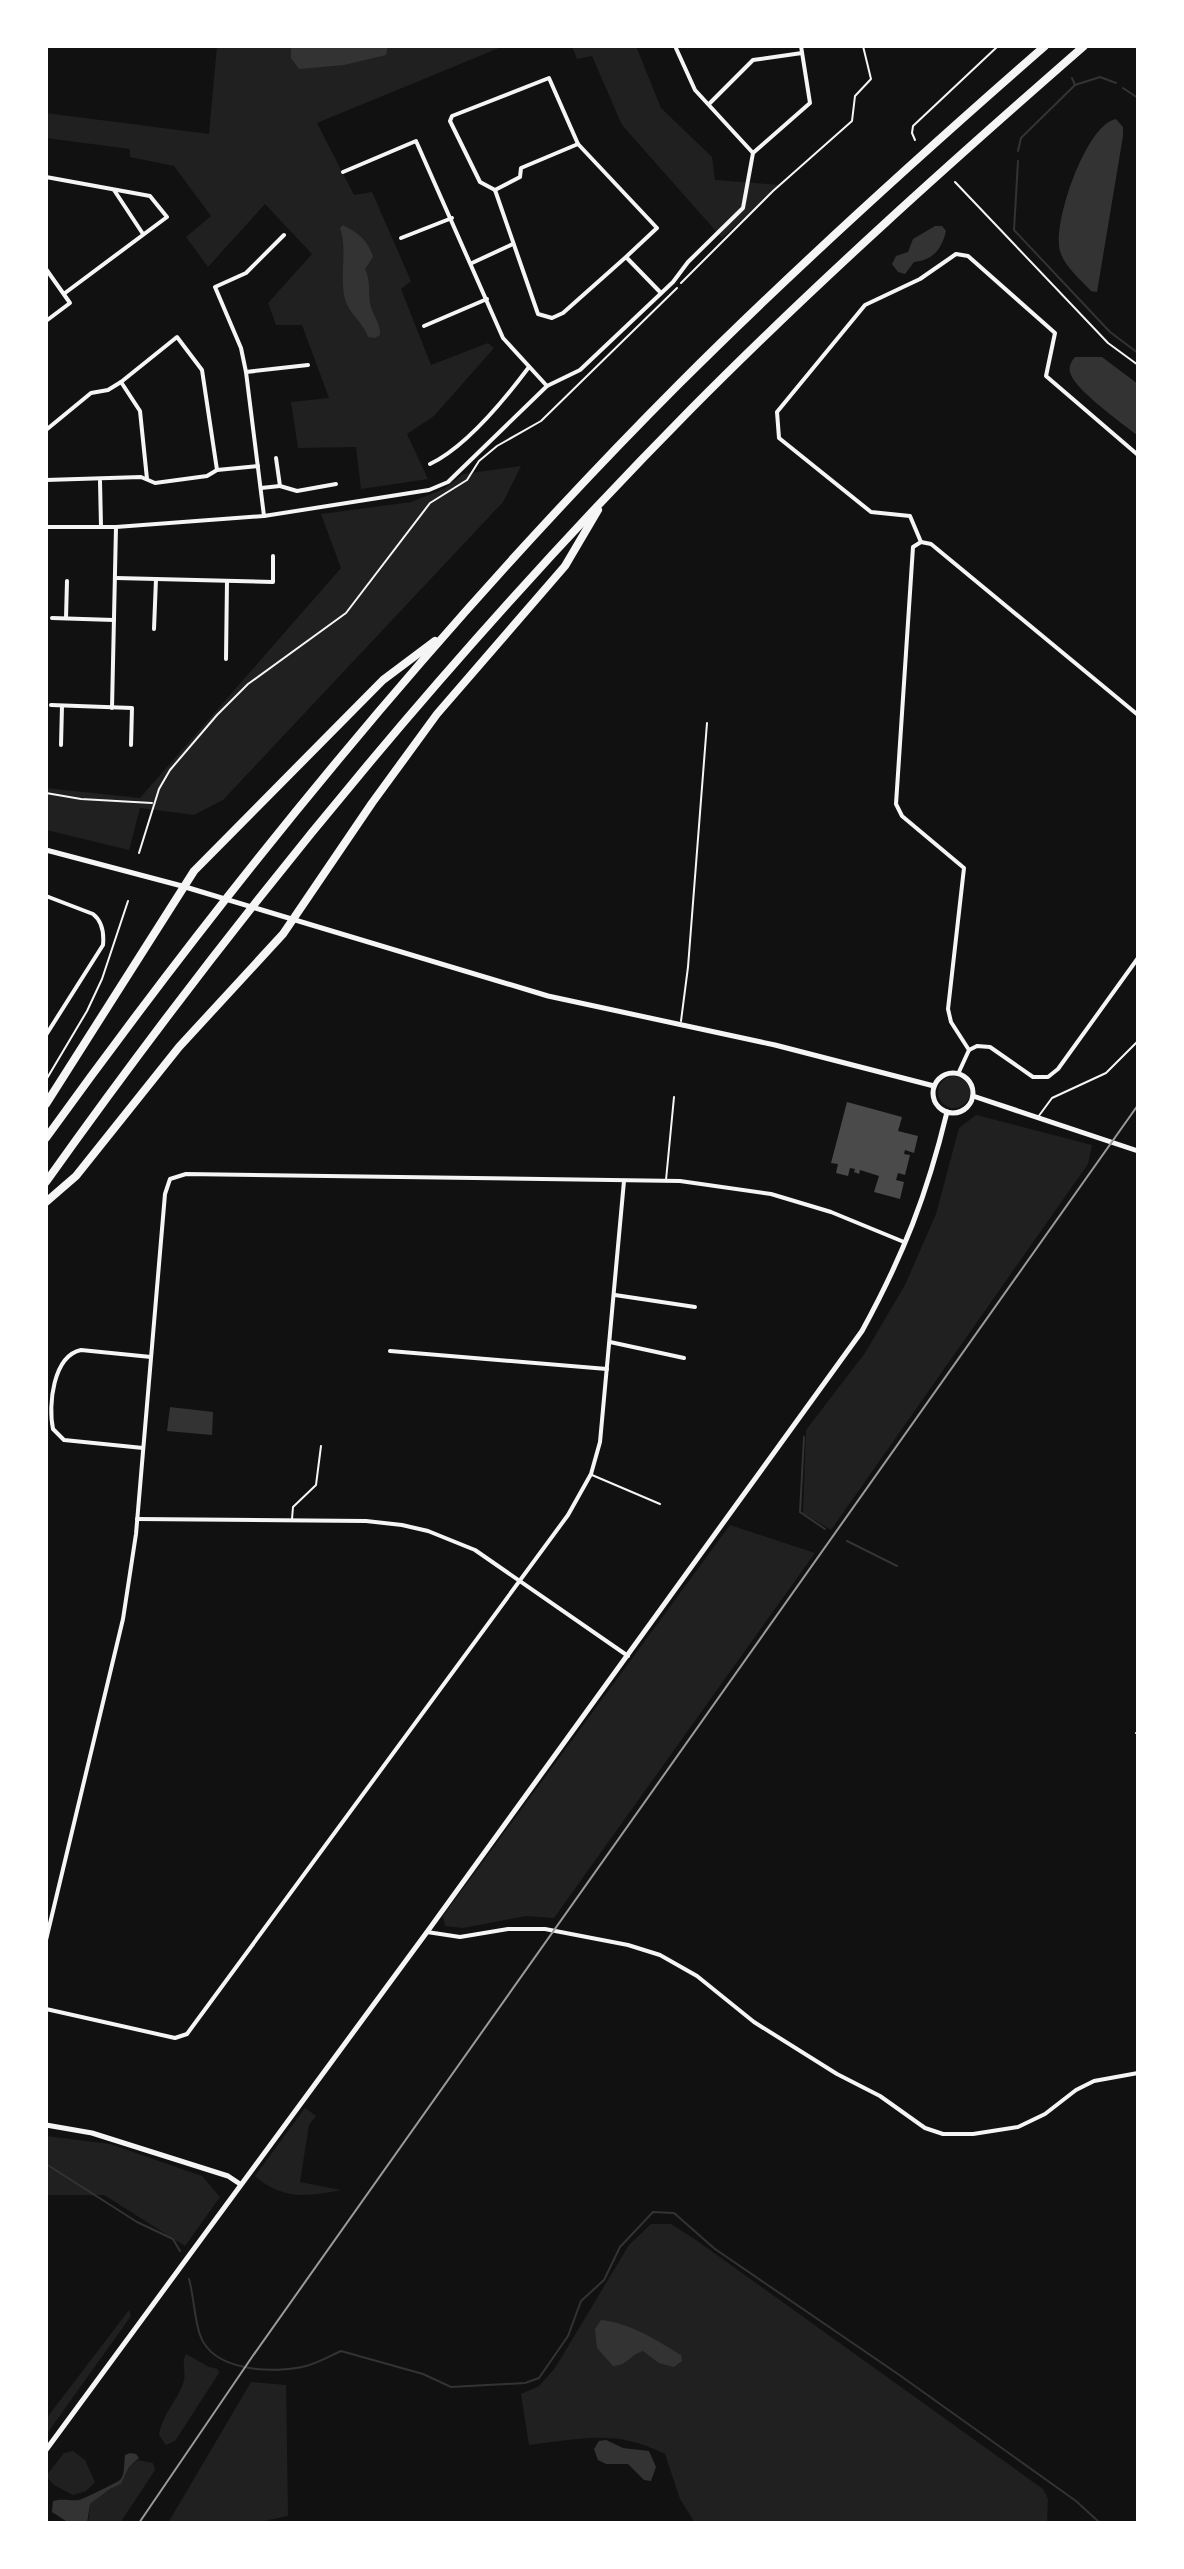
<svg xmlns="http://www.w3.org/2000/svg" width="1184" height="2569" font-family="'Public Sans',sans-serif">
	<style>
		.green { fill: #202020 }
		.water { fill: #333 }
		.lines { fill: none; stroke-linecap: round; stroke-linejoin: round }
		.stream { stroke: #333; stroke-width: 2 }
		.building { fill: #4a4a4a }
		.path { stroke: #f5f5f5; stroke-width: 2 }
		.service { stroke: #f5f5f5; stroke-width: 2 }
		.minor { stroke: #f5f5f5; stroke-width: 4 }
		.tertiary { stroke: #f5f5f5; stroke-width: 5 }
		.motorway { stroke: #f5f5f5; stroke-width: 8 }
		.rail { stroke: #9a9a9a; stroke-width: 2 }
	</style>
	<rect width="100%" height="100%" fill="#111"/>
	<g class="green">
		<path d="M217,46H504L317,123L354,195L372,192L411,281L401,289L431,365L488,343L494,348L434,416L407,434L428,479L361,489L356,447L298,448L291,402L329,398L302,325H276L268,303L312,254L265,204L208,267L186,237L211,216L174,166L130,157V149L46,138V113L209,134Z"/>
		<path d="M572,46H636L661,108L712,157L715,180L781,185L722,238L622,125L592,56L577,59Z"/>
		<path d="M521,466L503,502L223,800L194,815L140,808L129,850L46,830V788L140,798L341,568L321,514L411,502L444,489L463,474Z"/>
		<circle cx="954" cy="1092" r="16"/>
		<path d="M976,1115L1092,1145L1088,1164L831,1530L803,1513L806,1430L865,1353L905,1285L936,1214L959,1128Z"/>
		<path d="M730,1525L815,1553L554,1918L526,1916L463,1928L445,1926L443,1916Z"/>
		<path d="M305,2108L316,2116L309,2125L300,2182L341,2190C307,2197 282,2200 255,2176Z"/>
		<path d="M46,2136L110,2144L202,2176L220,2197L185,2246L104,2195H46Z"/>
		<path d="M651,2224H671L696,2240L1043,2489L1048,2499L1047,2523H695L680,2499L665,2454C615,2429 582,2439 529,2445L521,2394L539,2386L555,2368L629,2245Z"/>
		<path d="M129,2310L131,2316L46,2435V2419Z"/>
		<path d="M186,2354L209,2367L218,2369L219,2373L175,2441L166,2445L159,2435C163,2412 180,2398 184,2380C186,2370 181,2363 186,2354Z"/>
		<path d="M251,2382L286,2385L288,2516L254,2523H168Z"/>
		<path d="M73,2451L85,2460L95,2482L86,2491L73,2495L54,2485L46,2476L64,2453Z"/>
		<path d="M138,2460L153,2463L155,2470L120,2523H88L90,2504L110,2489L121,2484L129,2467Z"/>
	</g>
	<g class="water">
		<path d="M291,46H388L386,55L344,65L299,69L291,58Z"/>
		<path d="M1116,119L1123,127V136L1097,292L1091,291C1081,280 1064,266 1060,251C1052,224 1086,124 1116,119Z"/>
		<path d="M343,225C358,233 368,240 373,257L365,269C371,281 368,291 370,303C372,315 381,323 380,335L375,338L368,337C363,322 349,314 345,299C339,275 348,251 340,228Z"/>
		<path d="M935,226H942L946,231C942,248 934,260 914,262L905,274L898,272L892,264L896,256L908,252L913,239Z"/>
		<path d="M1075,357H1102L1138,384V436C1122,423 1078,392 1071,375C1068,368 1070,363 1075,357Z"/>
		<path d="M170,1407L213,1412L212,1435L167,1431Z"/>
		<path d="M601,2320C631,2323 656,2340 681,2355L682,2361L674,2367L659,2363L643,2351C631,2354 627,2366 613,2366L597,2348L595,2329Z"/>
		<path d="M606,2440L623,2448L649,2451L656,2467L651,2481L644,2480L628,2464H606L598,2460L594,2449L599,2441Z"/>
		<path d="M130,2453L136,2454L139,2458L129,2467L121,2484L110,2489L90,2504L87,2523H69L52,2512L53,2501C63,2498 69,2501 79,2500C81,2500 118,2482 120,2480C125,2475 124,2462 125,2455Z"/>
	</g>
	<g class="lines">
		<g class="stream">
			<path d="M1072,78L1075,85L1100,77L1116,83"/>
			<path d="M1123,88L1138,98"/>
			<path d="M1018,151L1021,138L1075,85"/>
			<path d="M1018,161L1014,230L1110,332L1138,353"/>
			<path d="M804,1437L800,1512L825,1529"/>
			<path d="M847,1541L897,1566"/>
			<path d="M46,2164L137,2222L173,2239L180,2251"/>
			<path d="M189,2279C194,2297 194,2317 200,2335C213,2372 274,2374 306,2366C318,2363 330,2356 341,2351L423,2374L451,2387L525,2383L539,2378L568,2336L581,2301L604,2280L620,2247L653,2212L674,2213L715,2249L898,2374L1076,2501L1100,2523"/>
		</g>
	</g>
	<path class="building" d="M847,1102L902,1117L898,1131L918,1136L914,1153L905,1150L904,1154L910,1155L905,1175L898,1173L896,1180L904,1182L900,1199L874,1192L879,1176L860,1170L859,1174L854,1172L855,1169L850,1168L848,1176L836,1173L838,1164L831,1163Z"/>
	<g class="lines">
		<g class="path">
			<path d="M915,140L912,133L913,126L998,46"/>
			<path d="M955,182L1108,343L1138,365"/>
			<path d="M681,283L773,191L852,121L855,96L871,79L863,46"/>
			<path d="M46,793L81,799L152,803"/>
			<path d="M139,853L159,789L170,770L217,715L248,684L346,613L430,503L467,480L479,461L497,446L541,421L677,288"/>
			<path d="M46,1080L87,1011L102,979L128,901"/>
		</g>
		<g class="service">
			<path d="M681,1021L688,967L707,723"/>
			<path d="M1038,1117L1052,1098L1106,1073L1138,1041"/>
			<path d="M666,1180L674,1097"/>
			<path d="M592,1475L660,1504"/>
			<path d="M292,1519L293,1507L316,1485L321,1446"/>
			<path d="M1136,1733H1138"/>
		</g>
		<g class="minor">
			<path d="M675,46L695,90L753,153"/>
			<path d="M709,104L753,60L802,53"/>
			<path d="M343,172L416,141L503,338L547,386"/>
			<path d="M46,177L150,196L167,217L65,293"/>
			<path d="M114,190L143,234"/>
			<path d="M495,190L520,177L521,168L578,144"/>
			<path d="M401,238L452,218"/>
			<path d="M626,257L657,228L578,144L549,78L452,116L450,121L480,182L495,190L538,314L552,318L563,313L626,257L661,293"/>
			<path d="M472,263L513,244"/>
			<path d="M46,269L70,303L46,321"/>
			<path d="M424,326L487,299"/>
			<path d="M246,372L308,365"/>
			<path d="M121,382L140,411L147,479"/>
			<path d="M46,430L91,393L108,390L121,382L177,337L202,370L217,470"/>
			<path d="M276,458L280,486L297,491L336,484"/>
			<path d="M430,464C466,447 505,399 529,367"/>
			<path d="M46,480L141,477L155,483L207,476L217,470L258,466"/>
			<path d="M100,481L101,526"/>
			<path d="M261,488L280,486"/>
			<path d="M264,516L246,372L241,348L215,287L246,273L284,235"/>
			<path d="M46,527H116L264,516L429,490L448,482L547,386L580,370L673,282L688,262L743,208L753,153L810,103L801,46"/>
			<path d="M921,542L910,516L871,512L779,438L777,412L865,305L920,279L956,254L968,256L1055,333L1046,376L1138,455"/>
			<path d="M116,578L273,582V556"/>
			<path d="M52,618L114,620"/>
			<path d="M66,618L67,581"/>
			<path d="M154,629L156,579"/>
			<path d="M226,659L227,581"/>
			<path d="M51,705L132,708L131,745"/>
			<path d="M112,708L116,527"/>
			<path d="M61,745L62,706"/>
			<path d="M46,896L93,914C102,921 104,934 103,945L46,1035"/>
			<path d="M969,1050L951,1022L948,1009L964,868L902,816L896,804L913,547L921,542L931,544L1138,715"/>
			<path d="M958,1074L969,1050L977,1046L990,1047L1033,1077H1048L1058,1069L1138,958"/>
			<path d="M615,1295L695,1307"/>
			<path d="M610,1342L684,1358"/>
			<path d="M390,1351L607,1369"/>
			<path d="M143,1448L64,1440L53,1429C48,1405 53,1356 81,1350L151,1357"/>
			<path d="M137,1519L366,1521L402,1525L428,1531L475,1550L628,1656"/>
			<path d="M427,1932L460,1937L508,1929H545L628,1945L660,1955L697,1976L754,2022L837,2074L880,2096L925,2128L943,2134H973L1018,2127L1045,2114L1076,2090L1094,2081L1138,2073"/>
			<path d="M46,1940L123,1619L136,1534L165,1194L170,1179L186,1174L680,1181L771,1194L831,1212L904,1242"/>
			<path d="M46,2009L175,2038L187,2034L568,1515L591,1474L600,1442L624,1181"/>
		</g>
		<g class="tertiary">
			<path d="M46,850L182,886L548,996L775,1045L934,1086"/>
			<circle cx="953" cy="1093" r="20"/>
			<path d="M973,1096L1138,1151"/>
			<path d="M46,2125L92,2133L228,2176L240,2184"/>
			<path d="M46,2450L427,1932L862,1331C903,1256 927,1195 947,1112"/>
		</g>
		<g class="motorway">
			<path d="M46,1104L194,871L383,680L435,641"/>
			<path d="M46,1138C238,872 446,618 678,385C796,267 919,156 1045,46"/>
			<path d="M46,1182C241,908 455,648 691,409C817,282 950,163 1084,46"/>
			<path d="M46,1202L76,1176L179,1047L283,934L372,803L437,714L565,566L598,510"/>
		</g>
		<path class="rail" d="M139,2523L252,2357L1138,1105"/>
	</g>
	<rect width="1184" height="2569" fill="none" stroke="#ffffff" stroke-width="96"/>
</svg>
